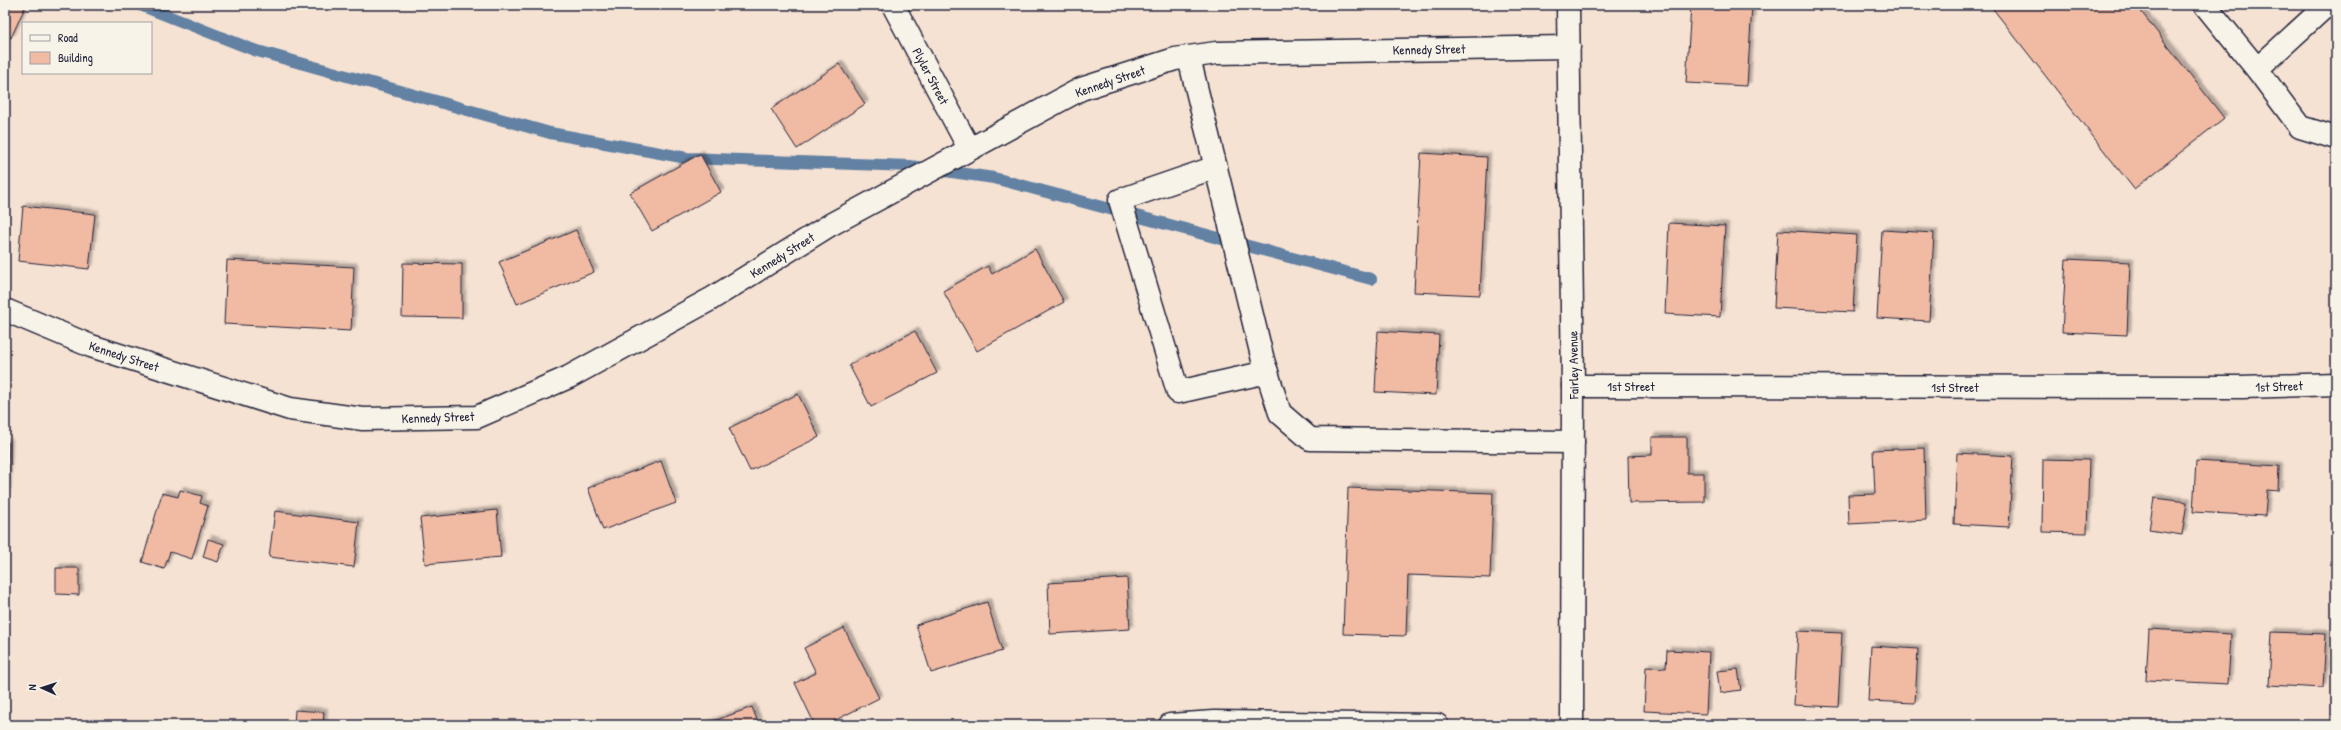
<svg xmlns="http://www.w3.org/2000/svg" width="2341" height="730" font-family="'Patrick Hand',sans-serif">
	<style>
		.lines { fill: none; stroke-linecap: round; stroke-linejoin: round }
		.stream { stroke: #6281a3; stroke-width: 12 }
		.building { fill: #f0baa3; stroke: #22223b; filter: url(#shadow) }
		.minor-casing { stroke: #22223b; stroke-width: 25 }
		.minor { stroke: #f7f3e8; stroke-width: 22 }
		.labels { text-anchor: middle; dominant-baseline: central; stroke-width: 3; stroke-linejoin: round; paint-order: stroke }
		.street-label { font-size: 13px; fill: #22223b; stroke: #f7f3e8 }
	</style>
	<defs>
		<filter id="shadow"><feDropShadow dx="3.5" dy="-3.5" stdDeviation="1" flood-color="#0004"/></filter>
	</defs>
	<rect width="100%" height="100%" fill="#f5e2d3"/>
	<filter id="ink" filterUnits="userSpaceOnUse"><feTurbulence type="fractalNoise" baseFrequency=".025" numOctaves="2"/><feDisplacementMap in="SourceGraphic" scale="8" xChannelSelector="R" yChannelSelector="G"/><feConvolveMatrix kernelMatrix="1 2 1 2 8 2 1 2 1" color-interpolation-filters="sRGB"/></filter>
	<g filter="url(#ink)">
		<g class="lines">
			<path class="stream" d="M140,5L254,50L550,133L687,158L910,166L994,178L1371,279"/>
		</g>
		<g class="building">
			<path d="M5,5H26L11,38L5,35Z"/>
			<path d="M1691,5H1752L1747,86L1686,83Z"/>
			<path d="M1990,5H2136L2224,118L2134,189Z"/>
			<path d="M839,64L865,104L797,149L771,109Z"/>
			<path d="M1421,153L1487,157L1480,295L1414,292Z"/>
			<path d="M700,154L721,192L652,231L630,193Z"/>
			<path d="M23,206L95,214L89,269L18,261Z"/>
			<path d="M1669,223L1725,226L1720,317L1665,314Z"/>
			<path d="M576,230L594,272L517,304L499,262Z"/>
			<path d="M1778,230L1857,235L1853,312L1774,308Z"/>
			<path d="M1882,230L1934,233L1929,321L1877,318Z"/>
			<path d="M1035,249L1064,302L977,351L943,291L988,266L992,274Z"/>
			<path d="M2066,259L2130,262L2127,335L2062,332Z"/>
			<path d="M227,260L354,267L351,331L224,324Z"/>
			<path d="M403,263L462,264V318L402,317Z"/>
			<path d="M915,331L937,373L871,407L849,365Z"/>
			<path d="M1378,331L1439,335L1436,395L1375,392Z"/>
			<path d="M798,394L819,437L750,471L729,428Z"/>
			<path d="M1652,437H1687V473H1704V502L1629,503L1628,456L1652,455Z"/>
			<path d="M5,442L9,443L7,492H5Z"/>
			<path d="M1924,448L1926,520L1849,524L1848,495L1875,494L1873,450Z"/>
			<path d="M1957,453L2013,456L2009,527L1954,524Z"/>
			<path d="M2043,459L2089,460L2087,533L2042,532Z"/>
			<path d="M661,461L676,503L603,530L588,488Z"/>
			<path d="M2196,461L2279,466L2278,491L2267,490L2265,516L2193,512Z"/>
			<path d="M1348,488L1493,493L1490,578L1408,575L1406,636L1343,634Z"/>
			<path d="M180,490L202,496L200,503L208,506L192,559L170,552L164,569L142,562L162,493L178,497Z"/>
			<path d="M2154,498L2187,502L2182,535L2149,530Z"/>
			<path d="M497,510L501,557L425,564L420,518Z"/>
			<path d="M275,511L359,522L354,567L269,557Z"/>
			<path d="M208,539L224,544L218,562L203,557Z"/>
			<path d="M56,568H79V595L56,594Z"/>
			<path d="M1127,578L1130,629L1050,634L1048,583Z"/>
			<path d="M987,602L1002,651L931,673L916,625Z"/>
			<path d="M844,628L879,698L826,725H815L795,683L816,673L804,648Z"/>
			<path d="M2149,629L2231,634L2228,684L2146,680Z"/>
			<path d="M1798,631L1842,633L1838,707L1794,705Z"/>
			<path d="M2272,632L2326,634L2323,688L2269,685Z"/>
			<path d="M1871,646L1918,649L1915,703L1868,701Z"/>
			<path d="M1667,650L1709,652L1706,714L1644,711L1646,667L1666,668Z"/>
			<path d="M1738,669L1741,690L1720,693L1717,671Z"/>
			<path d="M752,707L759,725H703Z"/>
			<path d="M295,710L324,712L323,725H294Z"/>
		</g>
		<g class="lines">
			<g class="minor-casing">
				<g id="minor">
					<path d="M893,5L969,148"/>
					<path d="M1568,5L1573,386L1572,725"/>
					<path d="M2205,5L2257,69L2300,127L2336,138"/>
					<path d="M1189,58L1263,360L1280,413L1310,439L1573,442"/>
					<path d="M2257,69L2327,5"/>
					<path d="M1216,167L1120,200L1178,392L1267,372"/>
					<path d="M5,310L91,346L290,409L363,419L477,417L569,377L711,299L830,225L1081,89L1175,59L1216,53L1569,47"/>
					<path d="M1573,386L2242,387L2336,384"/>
					<path d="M1170,725L1214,722L1437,725"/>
				</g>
			</g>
			<use href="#minor" class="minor"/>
		</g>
	</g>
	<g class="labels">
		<g class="street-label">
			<text transform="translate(1429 49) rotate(-1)">Kennedy Street</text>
			<text transform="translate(931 76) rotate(62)">Plyler Street</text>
			<text transform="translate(1110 81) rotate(-19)">Kennedy Street</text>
			<text transform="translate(782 255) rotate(-32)">Kennedy Street</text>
			<text transform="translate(124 356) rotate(18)">Kennedy Street</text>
			<text transform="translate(1573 365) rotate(-91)">Fairley Avenue</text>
			<text x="1631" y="386">1st Street</text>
			<text transform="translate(2279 386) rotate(-2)">1st Street</text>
			<text x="1955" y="387">1st Street</text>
			<text transform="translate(438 417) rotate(-2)">Kennedy Street</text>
		</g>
	</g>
	<rect width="2341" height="730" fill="none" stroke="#f7f3e8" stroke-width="20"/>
	<rect x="10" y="10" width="2321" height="710" fill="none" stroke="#22223b" stroke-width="1.5" filter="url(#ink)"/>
	<rect x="22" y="22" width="130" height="52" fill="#f7f3e8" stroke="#a29fa3"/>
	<rect x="30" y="35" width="20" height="6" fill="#f7f3e8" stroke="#a29fa3"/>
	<text x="58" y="42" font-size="12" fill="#22223b">Road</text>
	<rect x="30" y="52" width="20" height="12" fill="#f0baa3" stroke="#a29fa3"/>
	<text x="58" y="62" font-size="12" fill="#22223b">Building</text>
	<g transform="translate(42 688) rotate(273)" stroke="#f7f3e8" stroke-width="3" paint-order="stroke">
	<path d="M0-3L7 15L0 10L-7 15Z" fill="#22223b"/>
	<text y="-6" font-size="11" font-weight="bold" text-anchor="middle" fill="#22223b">N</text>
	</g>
</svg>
